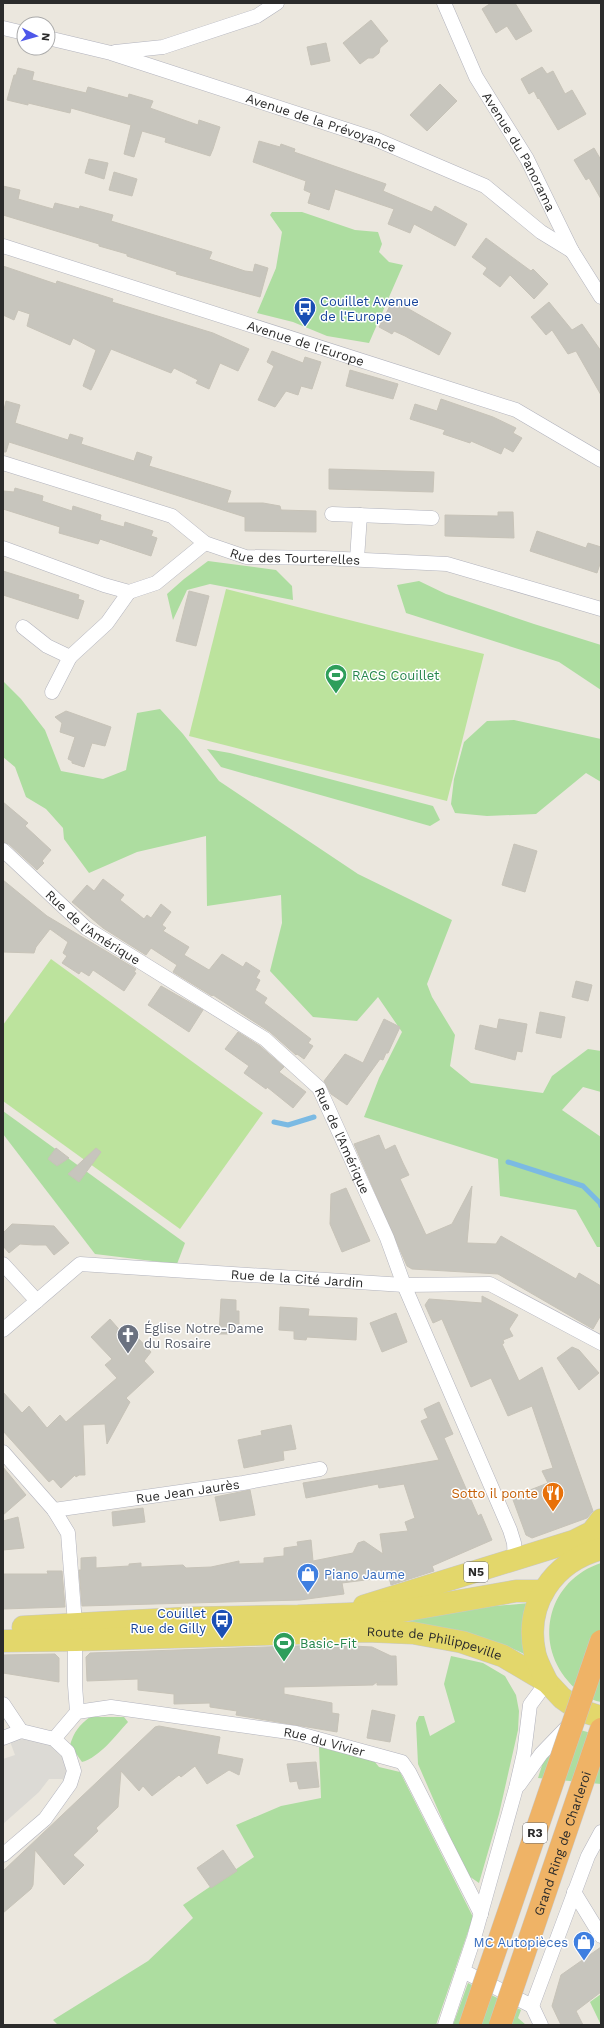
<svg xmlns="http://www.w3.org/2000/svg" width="604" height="2028" font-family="'Work Sans',sans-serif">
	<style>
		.green { fill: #addda0 }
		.pitch { fill: #bce39d }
		.plaza { fill: #dcdad5 }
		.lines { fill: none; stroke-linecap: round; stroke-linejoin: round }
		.stream { stroke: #7bbae3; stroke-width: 5 }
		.building { fill: #c7c5bd; stroke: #c7c3b8 }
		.minor-casing { stroke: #b2b3bd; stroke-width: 15 }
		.primary-casing { stroke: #c8c8c8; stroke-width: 23 }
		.minor { stroke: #fff; stroke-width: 14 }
		.primary { stroke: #e3d76b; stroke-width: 22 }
		.motorway-bridge-casing { stroke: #c8c8c8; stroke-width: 23; stroke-linecap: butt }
		.motorway-bridge { stroke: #efb366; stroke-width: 22 }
		.labels { text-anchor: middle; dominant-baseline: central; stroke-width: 3; stroke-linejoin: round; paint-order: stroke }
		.shield { fill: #fff; stroke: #6b6b6b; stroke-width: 1 }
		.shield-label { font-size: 12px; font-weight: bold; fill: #2b2b2b }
		.street-label { font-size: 13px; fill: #2b2b2b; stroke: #fff }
		.transit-label { font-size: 13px; fill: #164399; stroke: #fff; text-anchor: start }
		.leisure-label { font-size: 13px; fill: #27864d; stroke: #fff; text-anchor: start }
		.worship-label { font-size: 13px; fill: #5b616d; stroke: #fff; text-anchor: start }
		.food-label { font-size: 13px; fill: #c56008; stroke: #fff; text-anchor: end }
		.shop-label { font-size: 13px; fill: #366cbe; stroke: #fff; text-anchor: start }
	</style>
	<rect width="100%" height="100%" fill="#ebe7de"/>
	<g class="green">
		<path d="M272,212H302L355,230L378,232L382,244L379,252L389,262L403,265L369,343L327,336L293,322L257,313L276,268L282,232L270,215Z"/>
		<path d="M208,561L276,570L292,586L293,600L210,584L187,590L173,620L167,594L184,579Z"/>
		<path d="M419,581L446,594L534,624L601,645V690L559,662L406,613L397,585Z"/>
		<path d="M3,681L21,699L45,730L61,771L103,779L126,770L137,713L160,709L183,734L219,781L358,874L452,920L427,984L432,997L455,1035L450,1066L471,1083L543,1093L552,1076L588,1049L601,1051V1092L583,1087L562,1110L601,1137V1247H597L576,1210L500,1196L498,1159L364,1117L379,1078L402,1032L378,997L357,1021L313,1017L270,971L282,923L281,895L207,906L206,836L137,852L89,873L64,839L63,828L46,809L26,797L15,767L3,757Z"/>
		<path d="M514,720L601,739V782L586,773L536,814L487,816L455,813L451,804L454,779L464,742L487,721Z"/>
		<path d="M207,749L230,753L433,806L440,820L430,826L221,767Z"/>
		<path d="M3,1111L185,1243L177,1264L95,1254L3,1134Z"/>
		<path d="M601,1563V1702C589,1700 576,1691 568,1681C533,1640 549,1580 601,1563Z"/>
		<path d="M530,1603L528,1656C490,1636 448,1629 405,1623C444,1608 489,1607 530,1603Z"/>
		<path d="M451,1656L483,1663L505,1676L516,1695L519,1711L518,1730L499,1814L479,1883L466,1874L418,1764L416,1723L419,1716H424L430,1736L455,1722L444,1684Z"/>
		<path d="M90,1717H124L128,1722C115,1736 100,1757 82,1762L70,1745C74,1732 79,1725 90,1717Z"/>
		<path d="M577,1729L601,1736V1784L538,1778L552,1734Z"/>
		<path d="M319,1747L374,1761L379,1767L400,1772L473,1917L436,2025H58L53,2020L148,1961L193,1918L183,1905L254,1857L236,1825L281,1806L321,1798Z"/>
		<path d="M468,1983L521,2010L518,2018L526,2025H453Z"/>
		<path d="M601,1994V2025L590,2002Z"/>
	</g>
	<g class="pitch">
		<path d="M226,589L484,654L447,801L189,736Z"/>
		<path d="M51,959L263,1113L180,1229L3,1101V1025Z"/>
	</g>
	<path class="plaza" d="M21,1731L68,1752L70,1784L62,1779H49L39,1792L3,1824V1759L15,1755L8,1736Z"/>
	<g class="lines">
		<g class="stream">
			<path d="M274,1122L288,1125L314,1117"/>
			<path d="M508,1162L583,1186L600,1203L601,1206"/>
		</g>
	</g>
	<g class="building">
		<path d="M491,3H515L532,31L516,40L507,26L496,33L482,9Z"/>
		<path d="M371,20L388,41L380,48L379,53L373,58H368L360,64L343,43Z"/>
		<path d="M326,43L330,61L311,65L307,47Z"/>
		<path d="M542,67L547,74L553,71L565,94L572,90L586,114L558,130L539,98L538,99L534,91L529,94L521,79Z"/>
		<path d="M18,68L34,72L32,80L86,93L88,87L128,98L129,94L153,101L150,108L198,125L199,120L220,127L213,149L210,156L165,142L166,138L142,131L134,157L124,154L131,125L71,108L70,113L28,103V105L7,100L14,75H16Z"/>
		<path d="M440,84L457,101L427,131L410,115Z"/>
		<path d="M259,141L280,147L281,144L295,149L294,152L386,184L383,191L432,212L435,206L467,224L455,246L414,224L410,233L388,224L394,209L335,189L329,210L308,203L311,193L304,190L306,181L253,162Z"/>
		<path d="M594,148L601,160V199L589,178L586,180L574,160Z"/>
		<path d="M89,159L108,163L104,179L85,173Z"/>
		<path d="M114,172L137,179L132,196L109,190Z"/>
		<path d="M3,186L20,190L18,199L53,209L55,203L79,209L80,206L113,215L111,221L212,252L209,259L245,271L253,272L255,264L268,268L260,297L176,274L177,272L127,256V254L99,246V244L3,215Z"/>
		<path d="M486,238L531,271L533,269L548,284L534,299L510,275L500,287L483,274L487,268L472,257Z"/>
		<path d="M3,266L56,284L57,281L113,299L112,302L213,333L249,349L238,371L220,363L209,389L196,383L198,380L174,368L171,373L111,349L91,390L83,386L96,350L73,338L70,345L27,326L30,314L18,310L14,320L3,315Z"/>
		<path d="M393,300L451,333L439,355L405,336L394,331L392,334L379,327Z"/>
		<path d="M549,302L572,330L582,324L601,351V395L576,351L568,354L552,330L546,335L531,317Z"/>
		<path d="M272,351L303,363L305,357L321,362L312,389L301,386L298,395L286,391L275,407L258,400L274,366L267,362Z"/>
		<path d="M350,370L398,384L393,399L346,386Z"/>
		<path d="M441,399L493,417L516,428L513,433L522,438L513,452L504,447L501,454L471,441L470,443L443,434L445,430L410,419L415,404L437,411Z"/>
		<path d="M6,401L20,405L15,423L68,440L70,434L83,438L81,444L134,461L137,452L152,457L149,466L231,491L227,503H263L280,506L281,510L316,511V532L245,531V517L9,442L6,452H3V414Z"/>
		<path d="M329,469L434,472L433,492L329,489Z"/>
		<path d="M15,488L43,496L42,501L72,511L73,506L101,515L100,520L124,527L125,522L153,531L151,536L157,538L151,556L100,539L98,544L59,533L60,527L3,509V491L14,492Z"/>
		<path d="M498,512H513L514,538L445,536V515L498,516Z"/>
		<path d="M537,531L586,548L588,543L601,547V561L597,573L530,551Z"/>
		<path d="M3,571L79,595L78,599L84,601L78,619L3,595Z"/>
		<path d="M189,591L209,596L196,646L176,641Z"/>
		<path d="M66,711L111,727L105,746L92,743L84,767L72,763V761L68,759L75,737L60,732L62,723L55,717Z"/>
		<path d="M3,802L28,823L25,826L51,850L42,861L44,863L37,870L9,844L3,842Z"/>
		<path d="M514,844L537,851L525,892L502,885Z"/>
		<path d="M103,879L124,895L120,900L144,919L147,915L151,918L161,904L171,912L162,925L166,928L163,931L189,947L184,955L209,970L222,954L243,967L246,962L260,971L256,978L260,980L255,990L267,998L264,1003L311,1039L308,1043L313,1046L304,1059L297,1054L296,1055L270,1032L213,995L212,996L173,972L177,965L151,948L146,955L103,928L72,902L87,885L94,891Z"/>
		<path d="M3,880L47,916L136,969L134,972L136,973L124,991L93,970L89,976L81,971L79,974L62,963L67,956L63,953L68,942L50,929L36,947L34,953L3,952Z"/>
		<path d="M576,981L592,985L588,1001L572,997Z"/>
		<path d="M161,986L203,1010L189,1032L148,1005Z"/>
		<path d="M540,1012L565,1017L561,1038L536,1033Z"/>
		<path d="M384,1019L400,1027L388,1053H386L383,1060L380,1059L347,1105L331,1094L324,1081L345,1054L363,1063Z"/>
		<path d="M499,1019L527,1024L522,1052L517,1051L515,1060L475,1049L480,1025L497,1029Z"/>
		<path d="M238,1032L260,1046L284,1067L279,1072L306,1092L293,1108L267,1087L266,1089L244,1073L249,1066L225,1049Z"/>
		<path d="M379,1135L385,1150L395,1145L403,1163L409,1175L400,1179L426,1235L452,1224L472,1186L467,1243L496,1244L501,1236L576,1279L579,1273L601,1286V1315L593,1329L498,1274L412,1269L407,1266L354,1144Z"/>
		<path d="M56,1148L69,1158L57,1166L48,1159Z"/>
		<path d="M96,1148L101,1152L79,1182L68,1174Z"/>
		<path d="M346,1188L370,1241L342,1252L330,1224L331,1194Z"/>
		<path d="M12,1224L54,1226L69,1243L54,1255L46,1245H34L20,1244L9,1253L3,1246V1233Z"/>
		<path d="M482,1296L518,1315L509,1329L513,1336L503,1340L504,1343L502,1344L519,1381L542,1367L593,1511L587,1518L532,1538L526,1535L512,1497L548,1483L542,1471L553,1468L532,1406L508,1416L491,1378L471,1387L442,1319L433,1323L425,1305L429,1299L482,1303Z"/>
		<path d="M221,1299L236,1300V1311H239V1324L232,1323V1334H219Z"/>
		<path d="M280,1307L309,1309L308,1316L357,1318L356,1340L307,1337L306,1340L294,1339V1331L279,1330Z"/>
		<path d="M396,1313L407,1342L382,1352L370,1323Z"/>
		<path d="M110,1319L130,1342L136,1336L151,1352L144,1361L154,1372L126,1398L130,1402L107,1444L105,1424L83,1425L85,1475H79L76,1477L75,1475L61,1488L53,1479L49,1482L3,1431V1392L22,1413L29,1406L47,1428L60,1415L66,1422L117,1378L105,1365L112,1359L91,1337Z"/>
		<path d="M572,1347L579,1350L599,1373L579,1390L557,1358Z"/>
		<path d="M439,1402L453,1434L444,1438L478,1516L481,1514L492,1540L432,1566L434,1571L391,1585L389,1577L342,1583L344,1594L300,1600L82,1606L79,1570H81V1558L96,1557V1568L129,1566V1564L141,1563V1567L183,1565L186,1568L211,1567L239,1561V1564L264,1563V1558L284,1556V1548L298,1546L297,1542L311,1540L313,1561L353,1553L358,1543L364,1541L383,1554L380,1534L408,1531L405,1522L415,1518L404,1484L379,1488L378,1484L306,1498L303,1483L439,1460L421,1421L428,1418L424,1409Z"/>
		<path d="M291,1425L296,1449L283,1451L284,1460L244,1468L238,1440L262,1435L261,1431Z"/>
		<path d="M3,1467L26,1495L3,1515Z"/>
		<path d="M250,1490L255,1515L220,1521L215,1497Z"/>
		<path d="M143,1508L145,1522L113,1526L112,1512Z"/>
		<path d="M18,1517L24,1548L3,1550V1521Z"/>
		<path d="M47,1571H62L65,1607L3,1609V1574H48Z"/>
		<path d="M353,1644V1646L372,1647L391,1656H396L397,1685H377V1682L373,1685L284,1687V1694L332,1703V1713L339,1714L337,1732L236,1715L237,1711L210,1707V1703L174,1704V1694L138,1690V1679L87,1681L86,1657L90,1653Z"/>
		<path d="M55,1654L59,1658V1682L3,1673V1655Z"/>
		<path d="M372,1710L395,1715L390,1742L367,1738Z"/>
		<path d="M159,1726L220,1737L217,1754L243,1759L239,1775L229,1770L207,1784L195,1766L181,1777L179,1775L152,1796L143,1786L139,1791L121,1771L118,1807L96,1828L98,1831L73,1855L84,1865L64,1885L35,1850L33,1885L31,1889L3,1913V1871L155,1727Z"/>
		<path d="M316,1762L319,1787L299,1789L297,1781L290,1782L287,1764Z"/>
		<path d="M223,1850L237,1871L211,1888L197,1868Z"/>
		<path d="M601,1947V1992L576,2011L583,2025H561L552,2006L561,1975Z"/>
	</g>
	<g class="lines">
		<g class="minor-casing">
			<g id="minor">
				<path id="s1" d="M444,3L476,77L527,159L572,251L601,297"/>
				<path d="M3,28L24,33"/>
				<path id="s2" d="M48,38L111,53L375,139L485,186L541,232L572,251"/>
				<path d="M115,52L163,47L257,16L277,3"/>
				<path id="s3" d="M3,246L516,410L601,460"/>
				<path id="s4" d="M3,463L172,516L205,543L246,557L323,558L447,564L601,609"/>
				<path d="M332,514L432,518"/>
				<path d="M3,548L104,585L129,592L156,583L205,543"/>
				<path d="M357,559L360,515"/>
				<path d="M23,627L47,646L70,657L107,623L129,592"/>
				<path d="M52,692L70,657"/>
				<path id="s5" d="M3,850L86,928L265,1039L319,1088L387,1238L404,1285L510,1530L514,1543L515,1560"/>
				<path d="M3,1264L37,1301"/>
				<path id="s6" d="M3,1330L80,1264L404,1285L490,1284L601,1343"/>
				<path d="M3,1452L54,1510L68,1533L75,1624V1685L77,1712"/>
				<path id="s7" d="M54,1510L243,1483L320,1469"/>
				<path d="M3,1704L21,1731"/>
				<path d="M3,1738L21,1731L54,1739L68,1752L74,1771L70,1784L45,1819L3,1855"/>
				<path id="s8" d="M54,1739L77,1712L111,1707L296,1733L402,1762L409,1772L481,1914"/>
				<path d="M519,1785L541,1754L568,1726"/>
				<path d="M574,1892L601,1936"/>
				<path d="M463,1971L532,2006L541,2025"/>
				<path d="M532,2006L588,1856L601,1832"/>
				<path d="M445,2025L474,1938L516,1788L524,1753L530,1705L547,1682"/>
			</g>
		</g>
		<g class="primary-casing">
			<g id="primary">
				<path d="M364,1606L574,1541L592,1532L601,1520"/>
				<path d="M23,1627L189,1618L298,1616L396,1612L516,1591H543"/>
				<path id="s9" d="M3,1641L76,1640L367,1631L413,1633L462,1642L503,1656L547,1682L562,1698L579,1710L601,1717"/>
				<path d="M547,1682C543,1673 537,1663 535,1654C524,1604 553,1562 601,1549"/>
			</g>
		</g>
		<use href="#minor" class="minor"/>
		<use href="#primary" class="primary"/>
		<g class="motorway-bridge-casing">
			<g id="motorway-bridge">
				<path d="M470,2025L601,1641"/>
				<path id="s10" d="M500,2025L601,1729"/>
			</g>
		</g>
		<use href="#motorway-bridge" class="motorway-bridge"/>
	</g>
	<defs>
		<g id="bus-pin" transform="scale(1.15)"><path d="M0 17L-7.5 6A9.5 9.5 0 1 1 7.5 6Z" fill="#1a4fb4" stroke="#fff"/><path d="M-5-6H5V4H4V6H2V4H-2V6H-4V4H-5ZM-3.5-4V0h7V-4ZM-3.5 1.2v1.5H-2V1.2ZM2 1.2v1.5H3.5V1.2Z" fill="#fff"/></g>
		<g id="stadium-pin" transform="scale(1.15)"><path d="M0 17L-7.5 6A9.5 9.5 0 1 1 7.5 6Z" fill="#2e9e5b" stroke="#fff"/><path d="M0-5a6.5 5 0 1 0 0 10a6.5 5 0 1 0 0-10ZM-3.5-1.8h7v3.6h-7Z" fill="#fff"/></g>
		<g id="church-pin" transform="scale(1.15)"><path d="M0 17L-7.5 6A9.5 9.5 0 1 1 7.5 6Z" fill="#6b7280" stroke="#fff"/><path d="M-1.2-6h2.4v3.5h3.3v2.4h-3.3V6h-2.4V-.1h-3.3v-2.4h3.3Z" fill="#fff"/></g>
		<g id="restaurant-pin" transform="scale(1.15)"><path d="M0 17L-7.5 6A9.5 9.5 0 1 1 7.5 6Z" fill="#e8710a" stroke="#fff"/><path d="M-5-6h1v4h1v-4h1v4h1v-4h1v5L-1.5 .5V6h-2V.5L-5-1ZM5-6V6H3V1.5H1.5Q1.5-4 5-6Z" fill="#fff"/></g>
		<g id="shop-pin" transform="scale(1.15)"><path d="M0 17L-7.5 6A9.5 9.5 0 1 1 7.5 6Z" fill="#3f7fe0" stroke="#fff"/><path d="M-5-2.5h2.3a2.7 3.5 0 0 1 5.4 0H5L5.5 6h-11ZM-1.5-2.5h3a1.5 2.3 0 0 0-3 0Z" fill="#fff"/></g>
	</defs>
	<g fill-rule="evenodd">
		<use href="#bus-pin" x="305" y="308"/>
		<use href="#stadium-pin" x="336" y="675"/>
		<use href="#church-pin" x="128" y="1335"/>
		<use href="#restaurant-pin" x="553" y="1493"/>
		<use href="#shop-pin" x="308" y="1574"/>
		<use href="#bus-pin" x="222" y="1620"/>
		<use href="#stadium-pin" x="284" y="1643"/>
		<use href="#shop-pin" x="584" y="1942"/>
	</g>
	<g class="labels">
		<g class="shield">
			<rect x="464" y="1562" width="24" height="20" rx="3"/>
			<rect x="523" y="1823" width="24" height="20" rx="3"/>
		</g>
		<g class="shield-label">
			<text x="476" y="1572">N5</text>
			<text x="535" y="1833">R3</text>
		</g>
		<g class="street-label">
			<text stroke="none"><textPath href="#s2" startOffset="286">Avenue de la Prévoyance</textPath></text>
			<text stroke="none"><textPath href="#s1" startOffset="167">Avenue du Panorama</textPath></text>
			<text stroke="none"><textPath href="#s3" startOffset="318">Avenue de l'Europe</textPath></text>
			<text stroke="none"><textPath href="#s4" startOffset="312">Rue des Tourterelles</textPath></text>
			<text stroke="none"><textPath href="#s5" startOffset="119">Rue de l'Amérique</textPath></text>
			<text stroke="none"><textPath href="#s5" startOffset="455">Rue de l'Amérique</textPath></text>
			<text stroke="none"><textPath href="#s6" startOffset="319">Rue de la Cité Jardin</textPath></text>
			<text stroke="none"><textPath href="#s7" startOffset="135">Rue Jean Jaurès</textPath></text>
			<text stroke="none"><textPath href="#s9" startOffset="433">Route de Philippeville</textPath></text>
			<text stroke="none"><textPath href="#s8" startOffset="286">Rue du Vivier</textPath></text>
			<text stroke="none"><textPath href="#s10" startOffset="192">Grand Ring de Charleroi</textPath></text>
		</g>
		<g class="transit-label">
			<text x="320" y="301">Couillet Avenue<tspan x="320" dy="15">de l'Europe</tspan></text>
			<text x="206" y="1613" text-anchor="end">Couillet<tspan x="206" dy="15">Rue de Gilly</tspan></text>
		</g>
		<g class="leisure-label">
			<text x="352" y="675">RACS Couillet</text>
			<text x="300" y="1643">Basic-Fit</text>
		</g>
		<g class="worship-label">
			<text x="144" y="1328">Église Notre-Dame<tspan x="144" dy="15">du Rosaire</tspan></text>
		</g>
		<g class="food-label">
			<text x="538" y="1493">Sotto il ponte</text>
		</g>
		<g class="shop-label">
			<text x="324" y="1574">Piano Jaume</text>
			<text x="568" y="1942" text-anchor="end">MC Autopièces</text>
		</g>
	</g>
	<rect width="604" height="2028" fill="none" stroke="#2b2b2b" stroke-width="8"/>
	<g transform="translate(36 36) rotate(96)"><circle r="19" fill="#ffffff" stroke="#aaaaaa"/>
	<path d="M0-3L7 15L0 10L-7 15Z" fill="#4e57e9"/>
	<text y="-6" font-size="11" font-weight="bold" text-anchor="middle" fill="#2b2b2b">N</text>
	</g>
</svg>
